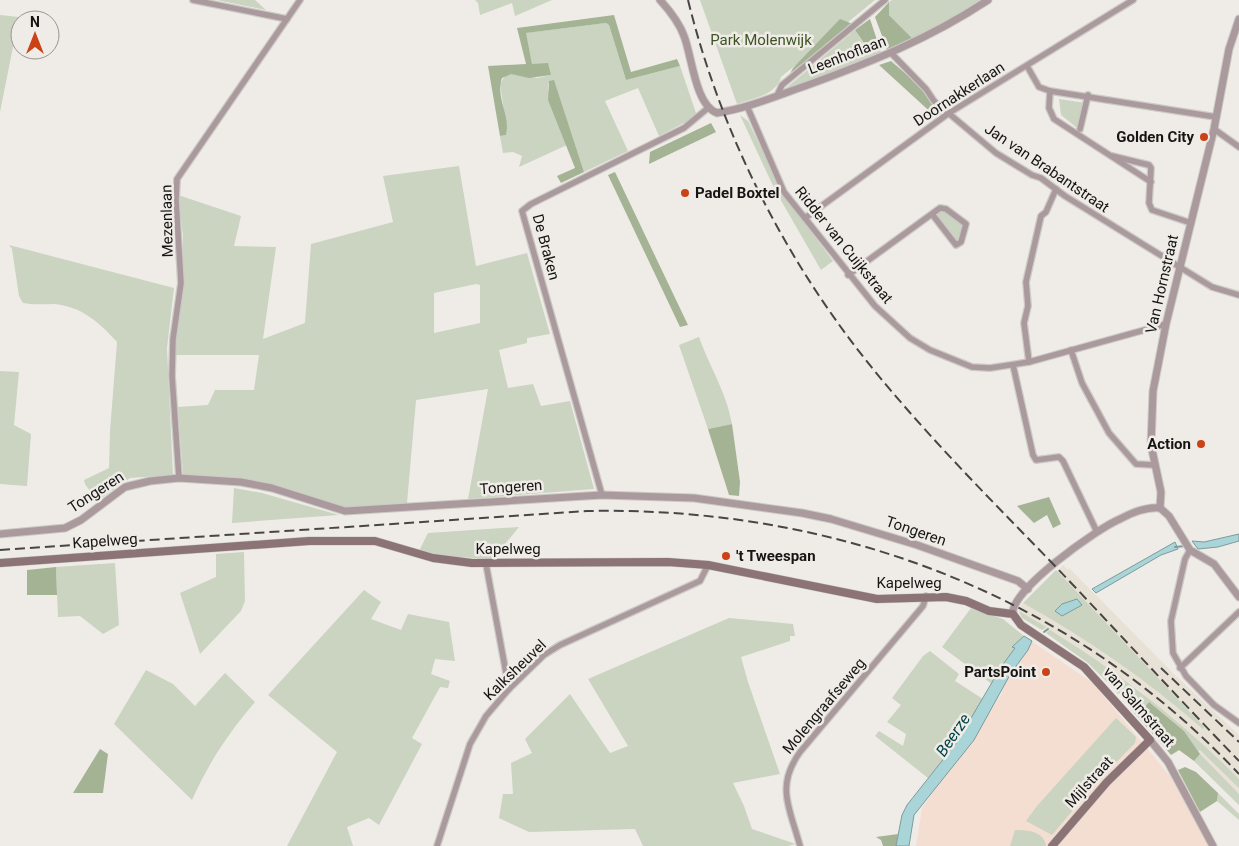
<svg xmlns="http://www.w3.org/2000/svg" width="1239" height="846" font-family="Roboto,sans-serif">
	<style>
		.built { fill: #e8e1d5 }
		.industrial { fill: #f4ded1 }
		.green { fill: #cad4c1; fill-rule: evenodd }
		.forest { fill: #a5b395 }
		.water { fill: #a9d4d8; stroke: #7d9b9d }
		.lines { fill: none; stroke-linecap: round; stroke-linejoin: round }
		.stream { stroke: #7d9b9d; stroke-width: 2 }
		.minor-casing { stroke: #cccac5; stroke-width: 8 }
		.tertiary-casing { stroke: #cccac5; stroke-width: 9 }
		.secondary-casing { stroke: #cccac5; stroke-width: 9 }
		.minor { stroke: #ab9a9d; stroke-width: 5.5 }
		.tertiary { stroke: #ab9a9d; stroke-width: 7 }
		.secondary { stroke: #8b7376; stroke-width: 8 }
		.rail { stroke: #484644; stroke-width: 2; stroke-dasharray: 10 5; stroke-linecap: butt }
		.poi-dot { fill: #ca4215; stroke: #efece7; stroke-width: 2 }
		.labels { text-anchor: middle; dominant-baseline: central; stroke-width: 5; stroke-linejoin: round; paint-order: stroke }
		.park-label { font-size: 15px; fill: #3e5323; stroke: #efece7 }
		.street-label { font-size: 15px; fill: #161513; stroke: #efece7 }
		.poi-label { font-size: 15px; font-weight: bold; fill: #161513; stroke: #efece7; text-anchor: end }
		.water-label { font-size: 16px; font-style: italic; fill: #004348; stroke: #efece7 }
	</style>
	<rect width="100%" height="100%" fill="#efece7"/>
	<path class="built" d="M1063,565L1068,570L1069,568L1174,674L1239,735V805L1192,759L1180,750L1174,754L1147,714L1152,706L1143,693L1072,644L1051,635L1022,618L1019,613L1021,605L1023,603L1027,604Z"/>
	<path class="industrial" d="M1030,640L1093,683L1170,776L1210,846H916L922,808L1001,695L1011,660Z"/>
	<g class="green">
		<path d="M217,0H255L266,10Z"/>
		<path d="M475,0H552L515,16L512,3L480,15L478,3Z"/>
		<path d="M700,0H875L781,77C777,95 751,99 737,104Z"/>
		<path d="M892,0H981L914,40L889,15V2Z"/>
		<path d="M0,15L19,17L0,112Z"/>
		<path d="M606,23L609,25L626,80L680,66L697,116L659,136L638,88L605,101L628,151L584,172L554,81L548,84V90L567,145L519,167L522,156L513,152L503,153L500,136L506,135L507,130L500,84L506,74H517L537,78L551,75L532,64L525,33Z"/>
		<path d="M855,30L864,44L871,46L878,43L882,55L785,89Z"/>
		<path d="M1059,99L1086,103L1077,128L1061,115Z"/>
		<path d="M740,115L748,121L783,194L833,261L821,270L775,190Z"/>
		<path d="M459,166L476,266L527,253L550,334L527,338V343L499,350L508,388L533,384L541,406L570,401L594,489L468,499L488,389L416,400L407,503L339,508L247,480L183,474L178,407L208,405L215,390H254L259,355H175L183,267V236L178,195L241,216L234,246L276,247L263,339L305,323L311,244L393,222L383,176ZM476,284L480,285V323L434,333V293Z"/>
		<path d="M939,211H945L963,224L958,240H955L937,216Z"/>
		<path d="M9,245L174,288L167,348L173,475L130,478L97,501L85,484L84,480L109,468L110,431L117,342C99,322 82,307 55,304C44,304 33,305 23,303L19,296L12,249Z"/>
		<path d="M699,337C710,368 726,391 732,424L708,429L679,345Z"/>
		<path d="M0,371L19,372L14,425L31,434L27,486L0,484Z"/>
		<path d="M234,488L262,493L339,515L232,523Z"/>
		<path d="M519,527L493,559L437,556L419,551L428,533Z"/>
		<path d="M244,552L245,601L241,611L200,654L180,593L216,577V554Z"/>
		<path d="M115,563L119,625L103,634L80,616L58,617L56,567Z"/>
		<path d="M1056,570L1204,727L1203,729C1147,680 1088,639 1023,603Z"/>
		<path d="M364,590L381,602L371,619L401,630L408,614L449,622L455,661L435,659L431,674L450,681L448,688L440,687L412,738L422,744L379,825L369,818L347,827L353,846H287L337,752L268,695Z"/>
		<path d="M971,608L1003,619L1024,636L1013,646L1015,648L1001,667L992,684L942,647Z"/>
		<path d="M1019,611L1046,627L1042,630L1022,618Z"/>
		<path d="M729,618L793,624L795,636H790V641L741,657L748,682L780,774L733,783L744,806L752,829L796,844L788,846H643L635,829L529,832L499,818L503,794H513L511,763L532,753L525,739L570,694L610,753L628,746L588,679Z"/>
		<path d="M1050,630C1120,673 1181,721 1239,779V788L1200,750L1198,751L1184,731L1149,702L1145,707L1124,697L1120,693L1118,694L1115,691L1121,685L1114,677L1107,682L1088,663L1046,633Z"/>
		<path d="M930,651L959,674L955,681L983,699L954,746L928,778L875,736L879,731L903,746L906,734L887,722L901,705L892,698L923,656Z"/>
		<path d="M146,670L173,684L195,706L225,673L255,702C229,732 208,764 192,800L114,724Z"/>
		<path d="M1116,718L1136,737L1135,743L1096,783L1052,835L1026,821L1037,806Z"/>
		<path d="M1200,754L1239,794V805L1194,761Z"/>
		<path d="M1218,793L1239,814V820L1217,801Z"/>
		<path d="M1015,830C1027,830 1044,831 1046,846H1010Z"/>
	</g>
	<g class="forest">
		<path d="M889,2V15L914,40L888,52L875,17Z"/>
		<path d="M614,15L631,72L677,59L680,66L626,80L609,25L606,23L526,33L532,64L548,63L551,75L529,78L511,74L502,78C495,98 511,115 506,135L500,136L488,66L526,64L517,28Z"/>
		<path d="M840,19L853,24L790,74L793,68Z"/>
		<path d="M870,19L878,43L866,46L855,30Z"/>
		<path d="M891,61L934,98L943,113L937,118L879,65Z"/>
		<path d="M554,80L584,172L561,183L557,176L575,168L548,100L549,81Z"/>
		<path d="M711,123L716,132L649,164L650,152Z"/>
		<path d="M615,172L688,325L680,327L608,175Z"/>
		<path d="M732,424L740,482L739,496L729,495L708,429Z"/>
		<path d="M1049,497L1061,524L1053,528L1047,515L1034,523L1017,506Z"/>
		<path d="M56,567L57,595H27V570Z"/>
		<path d="M1149,702L1184,731L1200,754L1194,761L1179,750L1171,755L1130,708L1132,706L1147,714L1150,710L1145,707Z"/>
		<path d="M100,749L108,754L103,793H73Z"/>
		<path d="M1185,767L1196,772L1218,793L1217,801L1200,812L1178,770Z"/>
		<path d="M898,834L896,846H883L881,840L876,837Z"/>
	</g>
	<g class="water">
		<path d="M1239,534V541L1218,547L1198,549L1192,541L1204,542Z"/>
		<path d="M1175,542L1178,549L1161,555L1096,593L1092,589Z"/>
		<path d="M1077,599L1082,605L1062,616L1055,611L1062,604Z"/>
		<path d="M1024,636L1032,641L1028,650L1011,673L974,740L914,815L909,846H896L902,815L907,805L957,742L1001,667L1015,648L1012,647Z"/>
	</g>
	<g class="lines">
		<g class="stream">
			<path d="M1175,547L1185,546"/>
			<path d="M1044,632L1048,629"/>
		</g>
		<g class="minor-casing">
			<g id="minor">
				<path d="M193,0L287,19"/>
				<path d="M892,54L926,89L934,101L996,153L1032,175L1041,178L1065,196L1212,287L1239,295"/>
				<path d="M1027,66L1039,87L1050,91L1216,117"/>
				<path d="M1050,91L1049,108L1054,119L1151,182"/>
				<path d="M777,96L782,85L885,0"/>
				<path d="M747,106L784,192L875,306L910,338L930,350L972,367L990,368L1029,362L1166,324"/>
				<path d="M1080,129L1088,95"/>
				<path d="M1214,129L1239,147"/>
				<path d="M1112,156L1149,165L1151,168L1149,203L1152,210L1191,223"/>
				<path d="M805,218L949,113L1133,0"/>
				<path d="M848,275L940,208L946,209L966,224L961,242L956,245L932,214"/>
				<path d="M1071,350L1082,383L1109,433L1136,464L1154,465"/>
				<path d="M1029,362L1024,323L1028,306L1026,282L1041,216L1046,212L1056,189"/>
				<path d="M1013,365L1033,455L1036,460L1059,457L1063,461L1097,532"/>
				<path d="M179,478L172,376L173,339L181,283L176,200L177,179L300,0"/>
				<path d="M602,495L522,211L531,204L684,128L708,108"/>
				<path d="M1190,550L1185,559L1171,621L1173,653L1186,676L1214,705L1239,723"/>
				<path d="M486,564L509,689"/>
				<path d="M1180,668L1239,612"/>
				<path d="M437,846L470,744L486,716L509,689L544,655L560,645L700,581L708,565"/>
				<path d="M800,846C790,808 775,787 800,752L923,606L926,596"/>
			</g>
		</g>
		<g class="tertiary-casing">
			<g id="tertiary">
				<path d="M660,0C670,11 679,22 684,36C692,56 695,105 717,113C748,108 776,96 805,86C871,62 929,39 988,0"/>
				<path d="M1160,508L1161,492L1151,445L1153,391L1166,324L1214,129L1229,49L1239,19"/>
				<path d="M1160,508L1169,516L1190,550L1214,564L1239,597"/>
				<path d="M0,534L65,528L81,520L125,487L150,481L179,478L241,482L272,488L345,511L602,495L694,498L802,513L831,519L917,545L1018,581L1028,589"/>
				<path d="M1013,614C1009,591 1098,528 1120,519C1131,513 1147,507 1160,508"/>
				<path d="M1150,740L1168,762L1213,846"/>
			</g>
		</g>
		<g class="secondary-casing">
			<path id="secondary" d="M0,563L309,541H375L433,558L472,563L668,562L708,565L877,599L946,597L966,601L989,611L1013,614L1021,625L1084,667L1150,740L1107,782L1052,846"/>
		</g>
		<use href="#minor" class="minor"/>
		<use href="#tertiary" class="tertiary"/>
		<use href="#secondary" class="secondary"/>
		<g class="rail">
			<path d="M688,0C721,134 786,262 873,369C930,439 993,502 1055,566C1117,631 1177,697 1239,761"/>
			<path d="M0,550L587,511C833,506 1069,593 1239,774"/>
			<path d="M1161,668L1239,742"/>
		</g>
	</g>
	<g class="poi-dot">
		<circle cx="1204" cy="137" r="5"/>
		<circle cx="685" cy="193" r="5"/>
		<circle cx="1201" cy="444" r="5"/>
		<circle cx="726" cy="556" r="5"/>
		<circle cx="1046" cy="672" r="5"/>
	</g>
	<g class="labels">
		<g class="park-label">
			<text x="761" y="40">Park Molenwijk</text>
		</g>
		<g class="street-label">
			<text transform="translate(847 55) rotate(-21)">Leenhoflaan</text>
			<text transform="translate(959 94) rotate(-33)">Doornakkerlaan</text>
			<text transform="translate(1047 168) rotate(34)">Jan van Brabantstraat</text>
			<text transform="translate(167 221) rotate(-91)">Mezenlaan</text>
			<text transform="translate(844 245) rotate(51)">Ridder van Cuijkstraat</text>
			<text transform="translate(546 247) rotate(75)">De Braken</text>
			<text transform="translate(1162 284) rotate(-77)">Van Hornstraat</text>
			<text transform="translate(511 487) rotate(-4)">Tongeren</text>
			<text transform="translate(96 492) rotate(-33)">Tongeren</text>
			<text transform="translate(916 531) rotate(19)">Tongeren</text>
			<text transform="translate(105 541) rotate(-4)">Kapelweg</text>
			<text x="508" y="549">Kapelweg</text>
			<text x="909" y="583">Kapelweg</text>
			<text transform="translate(515 670) rotate(-44)">Kalksheuvel</text>
			<text transform="translate(824 706) rotate(-50)">Molengraafseweg</text>
			<text transform="translate(1139 707) rotate(49)">van Salmstraat</text>
			<text transform="translate(1089 782) rotate(-48)">Mijlstraat</text>
		</g>
		<g class="poi-label">
			<text x="1194" y="137">Golden City</text>
			<text x="695" y="193" text-anchor="start">Padel Boxtel</text>
			<text x="1191" y="444">Action</text>
			<text x="736" y="556" text-anchor="start">'t Tweespan</text>
			<text x="1036" y="672">PartsPoint</text>
		</g>
		<g class="water-label">
			<text transform="translate(953 735) rotate(-56)">Beerze</text>
		</g>
	</g>
	<g transform="translate(35 35)"><circle r="24" fill="#efece7" stroke="#989692"/>
	<path d="M0-4L9 19L0 12L-9 19Z" fill="#ca4215"/>
	<text y="-8" font-size="14" font-weight="bold" text-anchor="middle" fill="#161513">N</text>
	</g>
</svg>
